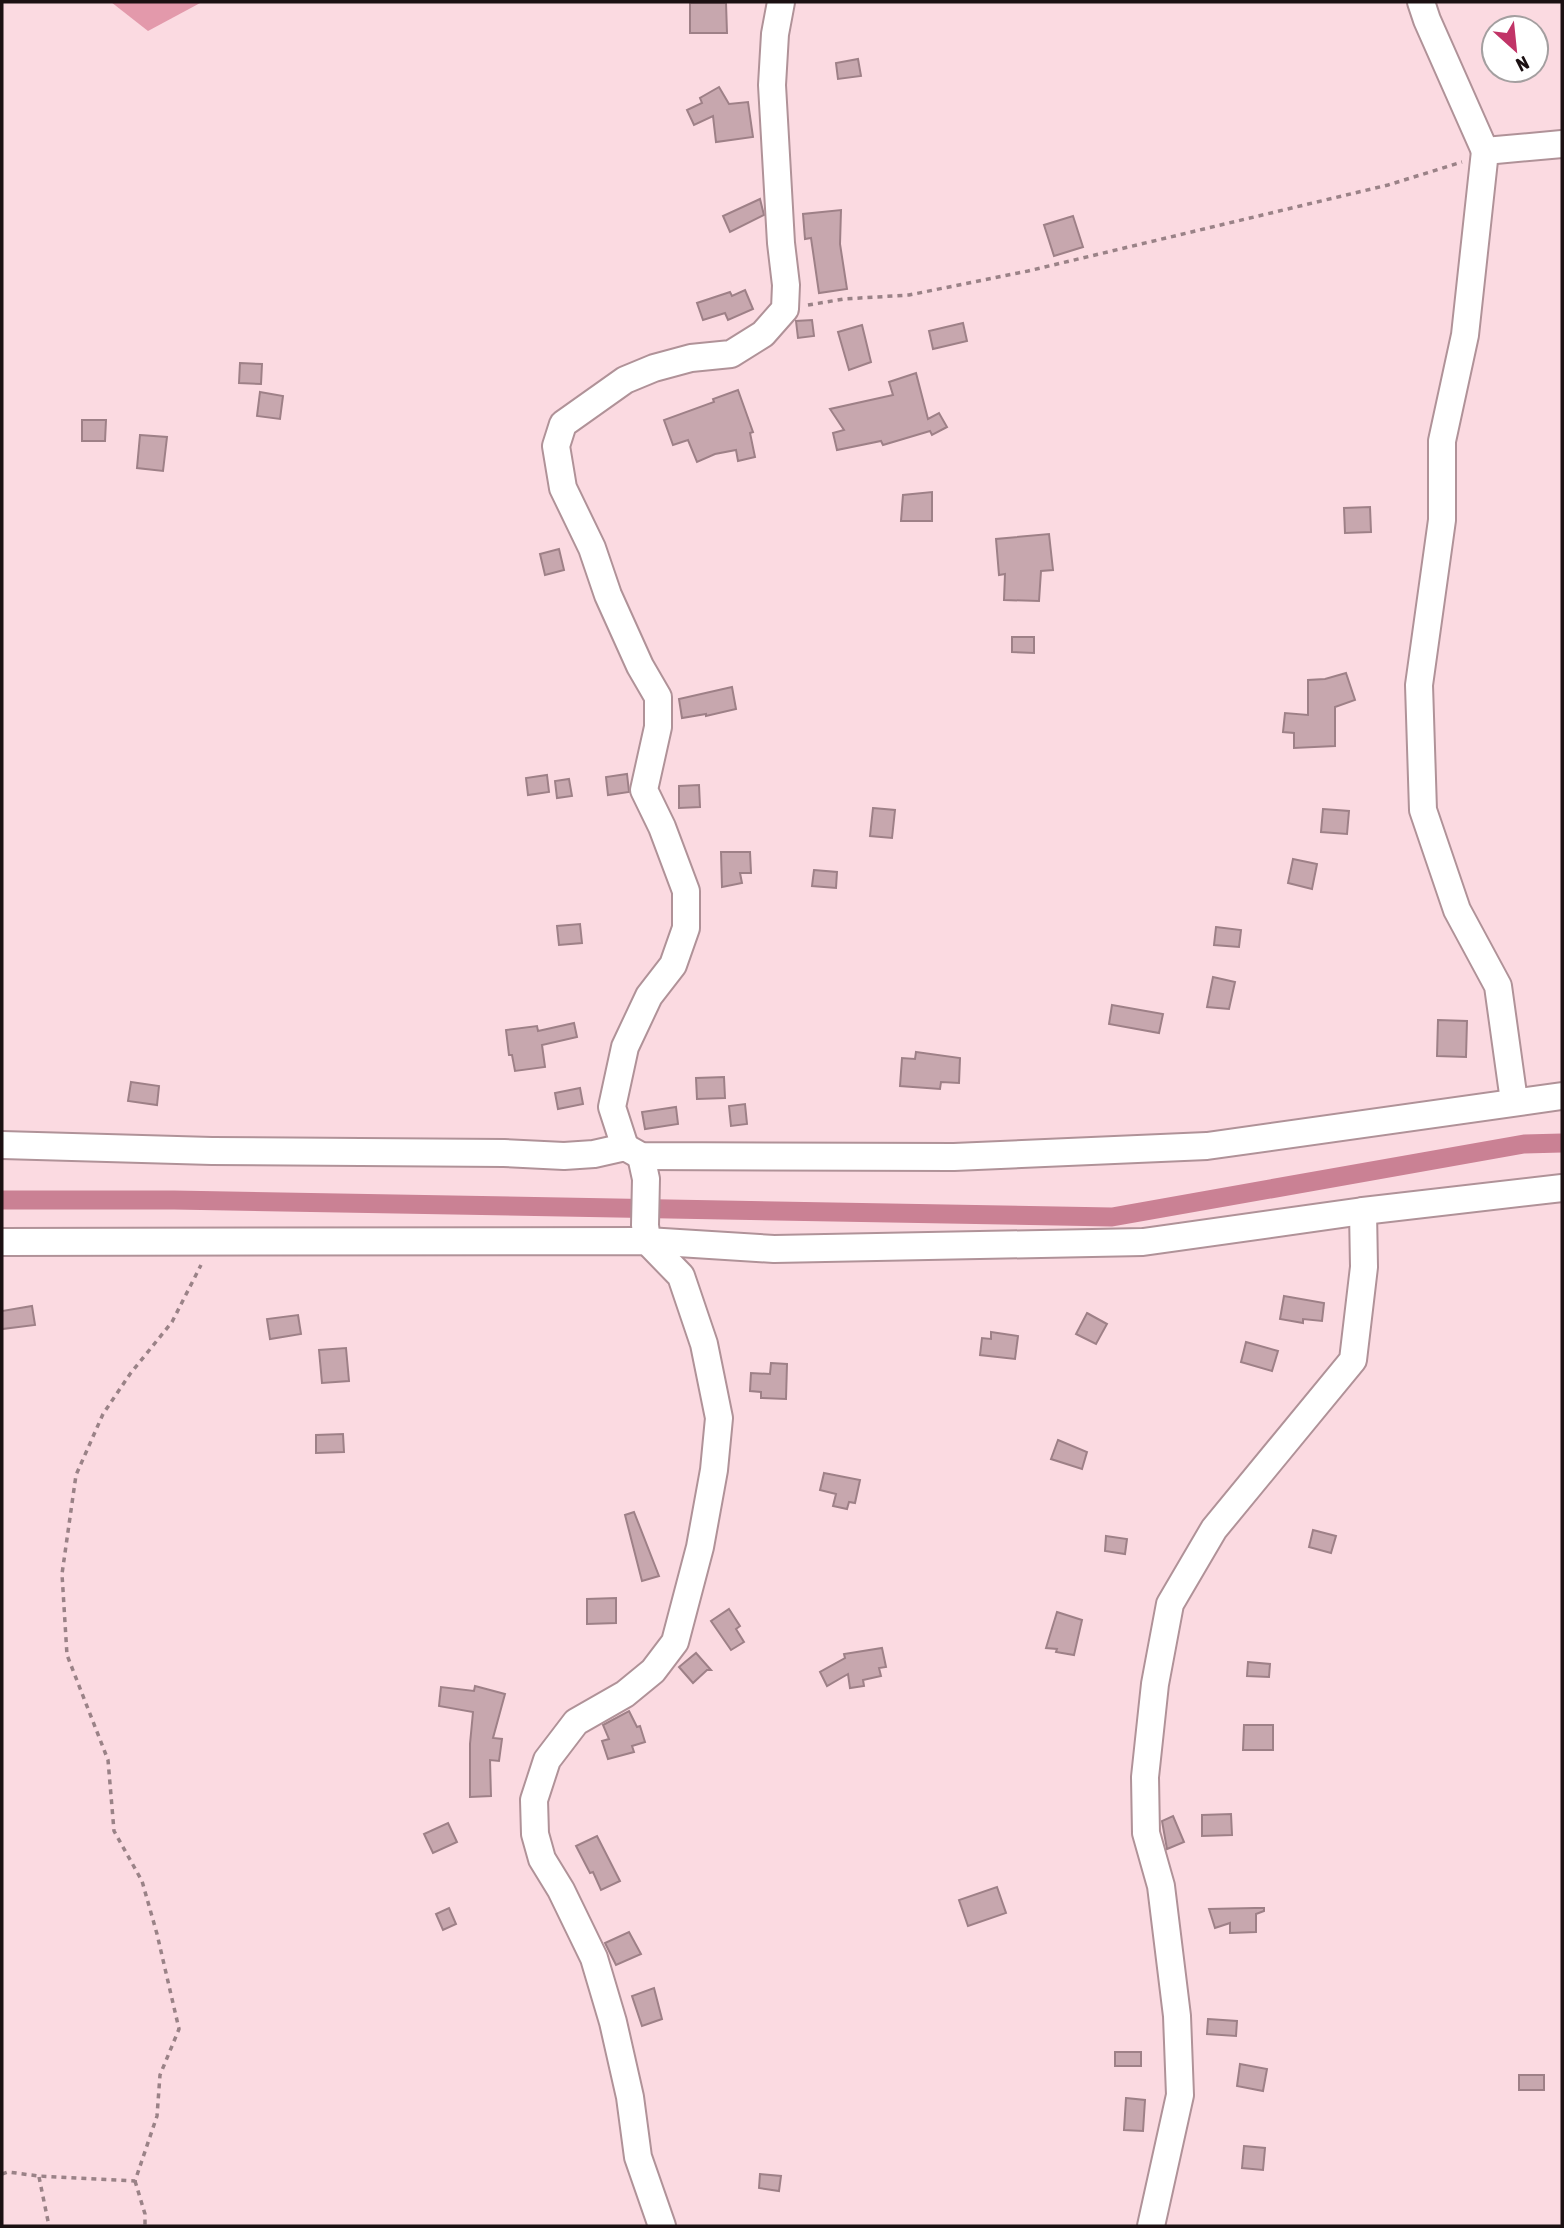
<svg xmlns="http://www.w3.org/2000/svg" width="1564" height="2228" font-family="'Asap Condensed',sans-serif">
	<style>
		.forest { fill: #e399ab }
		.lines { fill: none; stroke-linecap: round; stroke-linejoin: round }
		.canal { stroke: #ca8194; stroke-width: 19 }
		.building { fill: #c7a7ae; stroke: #9e8087; stroke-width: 2 }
		.minor-casing { stroke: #b09298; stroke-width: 30 }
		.path { stroke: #9a8287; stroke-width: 3.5; stroke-dasharray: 5 5; stroke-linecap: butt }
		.minor { stroke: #fff; stroke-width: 26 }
	</style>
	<rect width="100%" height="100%" fill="#fbdae1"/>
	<path class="forest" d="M111,2H202L148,31Z"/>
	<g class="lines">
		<path class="canal" d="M2,1200H174L1112,1217L1524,1144L1562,1143"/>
	</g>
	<g class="building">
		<path d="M690,3H726L727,33H690Z"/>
		<path d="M858,59L861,76L838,79L836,63Z"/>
		<path d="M719,87L729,104L748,102L753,137L716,142L713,116L694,125L687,110L702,103L700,98Z"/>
		<path d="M760,199L764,215L730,232L723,216Z"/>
		<path d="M841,210L840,244L847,289L819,293L811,238L805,239L803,214Z"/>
		<path d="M1073,216L1083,247L1054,256L1044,225Z"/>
		<path d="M745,290L753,309L728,320L725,313L703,320L697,303L730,292L732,296Z"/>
		<path d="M812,320L814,336L798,338L796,321Z"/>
		<path d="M963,323L967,341L933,349L929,331Z"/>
		<path d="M862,325L871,362L849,370L838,332Z"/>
		<path d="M240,363L262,364L261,384L239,383Z"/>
		<path d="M916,373L928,419L939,413L947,427L932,435L930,431L883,445L881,441L837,450L833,433L844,430L830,409L893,395L889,382Z"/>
		<path d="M738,390L753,432L750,433L755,457L738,461L736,450L715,454L697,462L688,440L673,445L664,420L714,402L713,399Z"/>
		<path d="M260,392L283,396L280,419L257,416Z"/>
		<path d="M82,420H106L105,441H82Z"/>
		<path d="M140,435L167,437L163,471L137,468Z"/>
		<path d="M932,492V521H901L903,495Z"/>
		<path d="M1370,507L1371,532L1345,533L1344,508Z"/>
		<path d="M1049,534L1053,570L1041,571L1039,601L1004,600L1005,574L999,575L996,539Z"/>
		<path d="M559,549L564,570L545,575L540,554Z"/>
		<path d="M1012,637H1034V653L1012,652Z"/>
		<path d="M1346,673L1355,700L1335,707V746L1294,748V733L1283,732L1285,713L1308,715V680L1325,679Z"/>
		<path d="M732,687L736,709L706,716V714L682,718L679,699Z"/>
		<path d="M627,774L629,792L608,795L606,777Z"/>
		<path d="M547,775L549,792L528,795L526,778Z"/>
		<path d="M569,779L572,796L557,798L555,781Z"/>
		<path d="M699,785L700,807L679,808V786Z"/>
		<path d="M873,808L895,810L892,838L870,836Z"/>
		<path d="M1323,809L1349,811L1347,834L1321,832Z"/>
		<path d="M721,852H750L751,873H740L742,883L722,887Z"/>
		<path d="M1293,859L1317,864L1312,889L1288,883Z"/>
		<path d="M814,870L837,872L836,888L812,886Z"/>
		<path d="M580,924L582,943L559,945L557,926Z"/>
		<path d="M1216,927L1241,930L1239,947L1214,945Z"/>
		<path d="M1213,977L1235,982L1229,1009L1207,1007Z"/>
		<path d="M1112,1005L1163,1014L1159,1033L1109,1024Z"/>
		<path d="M1438,1020L1467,1021L1466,1057L1437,1056Z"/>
		<path d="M574,1023L577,1037L542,1045L545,1067L515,1071L512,1055H509L506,1030L537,1026L538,1031Z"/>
		<path d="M916,1052L960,1058L959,1083L941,1082L940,1089L900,1086L902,1058L915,1059Z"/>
		<path d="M724,1077L725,1098L697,1099L696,1078Z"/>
		<path d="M131,1082L159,1086L157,1105L128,1101Z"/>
		<path d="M580,1088L583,1104L558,1109L555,1093Z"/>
		<path d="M745,1104L747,1124L731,1126L729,1106Z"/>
		<path d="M676,1107L678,1124L645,1129L642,1112Z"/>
		<path d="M1284,1296L1324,1303L1322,1321L1303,1319V1323L1280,1319Z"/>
		<path d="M32,1306L35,1325L2,1329V1311Z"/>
		<path d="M1087,1313L1107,1324L1096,1344L1076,1334Z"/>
		<path d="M298,1315L301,1334L270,1339L267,1319Z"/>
		<path d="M991,1332L1018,1336L1015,1359L980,1355L982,1338L991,1339Z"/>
		<path d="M1246,1342L1278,1351L1272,1371L1241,1362Z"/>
		<path d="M346,1348L349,1381L322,1383L319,1350Z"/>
		<path d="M771,1363L787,1364L786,1399L761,1398V1392L750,1391L751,1373L770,1374Z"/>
		<path d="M343,1434L344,1452L316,1453V1435Z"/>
		<path d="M1058,1440L1087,1452L1082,1469L1051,1459Z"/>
		<path d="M824,1473L860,1480L855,1503L849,1502L847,1509L833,1506L836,1494L820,1490Z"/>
		<path d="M634,1512L659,1576L642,1581L625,1515Z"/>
		<path d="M1313,1530L1336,1536L1331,1553L1309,1547Z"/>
		<path d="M1106,1536L1127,1539L1125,1554L1105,1551Z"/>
		<path d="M616,1598V1623L587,1624V1599Z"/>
		<path d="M729,1609L740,1626L736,1629L744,1642L731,1650L711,1621Z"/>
		<path d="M1057,1612L1082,1620L1074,1655L1056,1652L1057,1649L1046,1648Z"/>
		<path d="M882,1648L886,1667L879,1668L881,1676L863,1680L864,1686L850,1688L848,1674L827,1686L820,1672L845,1658L844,1654Z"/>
		<path d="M696,1653L711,1670H707L693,1683L679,1667Z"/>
		<path d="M1248,1662L1270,1664L1269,1677L1247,1676Z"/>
		<path d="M475,1686L505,1694L493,1738L502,1739L499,1761L490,1760L491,1796L470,1797V1744L473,1712L439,1706L441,1687L474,1691Z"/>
		<path d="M629,1711L637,1727L640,1726L645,1742L632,1746L634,1752L608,1759L602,1741L609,1739L603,1725Z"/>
		<path d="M1244,1725H1273V1750H1243Z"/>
		<path d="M1231,1814L1232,1835L1202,1836V1815Z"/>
		<path d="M1173,1816L1184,1842L1167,1849L1162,1821Z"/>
		<path d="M448,1823L457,1842L433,1853L424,1834Z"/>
		<path d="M597,1836L620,1881L601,1890L593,1872L590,1873L576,1846Z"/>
		<path d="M997,1887L1006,1913L968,1926L959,1900Z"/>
		<path d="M449,1908L456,1924L443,1930L436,1914Z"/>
		<path d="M1255,1908H1264V1911L1256,1914V1932L1230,1933V1923L1215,1928L1209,1909Z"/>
		<path d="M629,1932L641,1954L616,1965L605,1943Z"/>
		<path d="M654,1988L662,2019L642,2026L632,1996Z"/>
		<path d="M1208,2019L1237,2021L1236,2036L1207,2034Z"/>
		<rect x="1115" y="2052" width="26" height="14"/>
		<path d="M1240,2064L1267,2069L1263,2091L1237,2086Z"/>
		<rect x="1519" y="2075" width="25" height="15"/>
		<path d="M1126,2098L1145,2100L1143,2131L1124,2130Z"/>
		<path d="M1244,2146L1265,2148L1263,2170L1242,2168Z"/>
		<path d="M760,2174L781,2176L779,2191L759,2188Z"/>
	</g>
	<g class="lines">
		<g class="minor-casing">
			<g id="minor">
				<path d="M1421,2L1427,20L1485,151L1562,144"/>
				<path d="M1485,151L1465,335L1442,441V520L1419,685L1423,810L1457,910L1498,986L1514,1101"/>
				<path d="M2,1145L212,1151L504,1153L564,1156L594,1154L625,1147L641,1156L954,1157L1207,1146L1562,1096"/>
				<path d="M625,1147L612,1107L625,1047L649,996L673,965L686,928V891L662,827L644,790L658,727V697L640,666L608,595L592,548L563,488L556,446L563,424L625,380L654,368L691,358L731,354L763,334L785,309L786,285L781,243L772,85L775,34L781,2"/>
				<path d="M641,1156L646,1179L645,1225L647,1241L681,1276L704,1344L719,1418L714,1470L700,1547L675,1642L653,1671L625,1694L576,1722L547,1760L534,1800L535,1834L542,1859L561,1890L594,1958L613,2022L630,2097L638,2157L662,2226"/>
				<path d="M2,1242L647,1241L774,1249L1143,1242L1363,1211L1562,1188"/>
				<path d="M1151,2226L1180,2095L1177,2016L1161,1886L1146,1833L1145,1777L1155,1684L1170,1604L1214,1529L1353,1360L1364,1267L1363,1211"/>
			</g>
		</g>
		<g class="path">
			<path d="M808,305L844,299L909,295L1028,271L1388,185L1462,162"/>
			<path d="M2,2174L8,2172L39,2176L135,2181L157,2116L160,2075L179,2029L157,1934L142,1881L114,1831L108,1760L67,1655L62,1574L76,1475L103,1414L130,1374L172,1322L201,1265"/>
			<path d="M39,2177L49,2226"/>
			<path d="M135,2181L145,2214V2226"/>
		</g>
		<use href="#minor" class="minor"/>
	</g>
	<rect width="1564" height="2228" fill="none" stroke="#1b1012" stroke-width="7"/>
	<g transform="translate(1515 49) rotate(153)"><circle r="33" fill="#ffffff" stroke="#a49fa0" stroke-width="2"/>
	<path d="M0-5L12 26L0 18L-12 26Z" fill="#c13467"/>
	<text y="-10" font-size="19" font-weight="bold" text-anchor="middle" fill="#1b1012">N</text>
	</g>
</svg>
